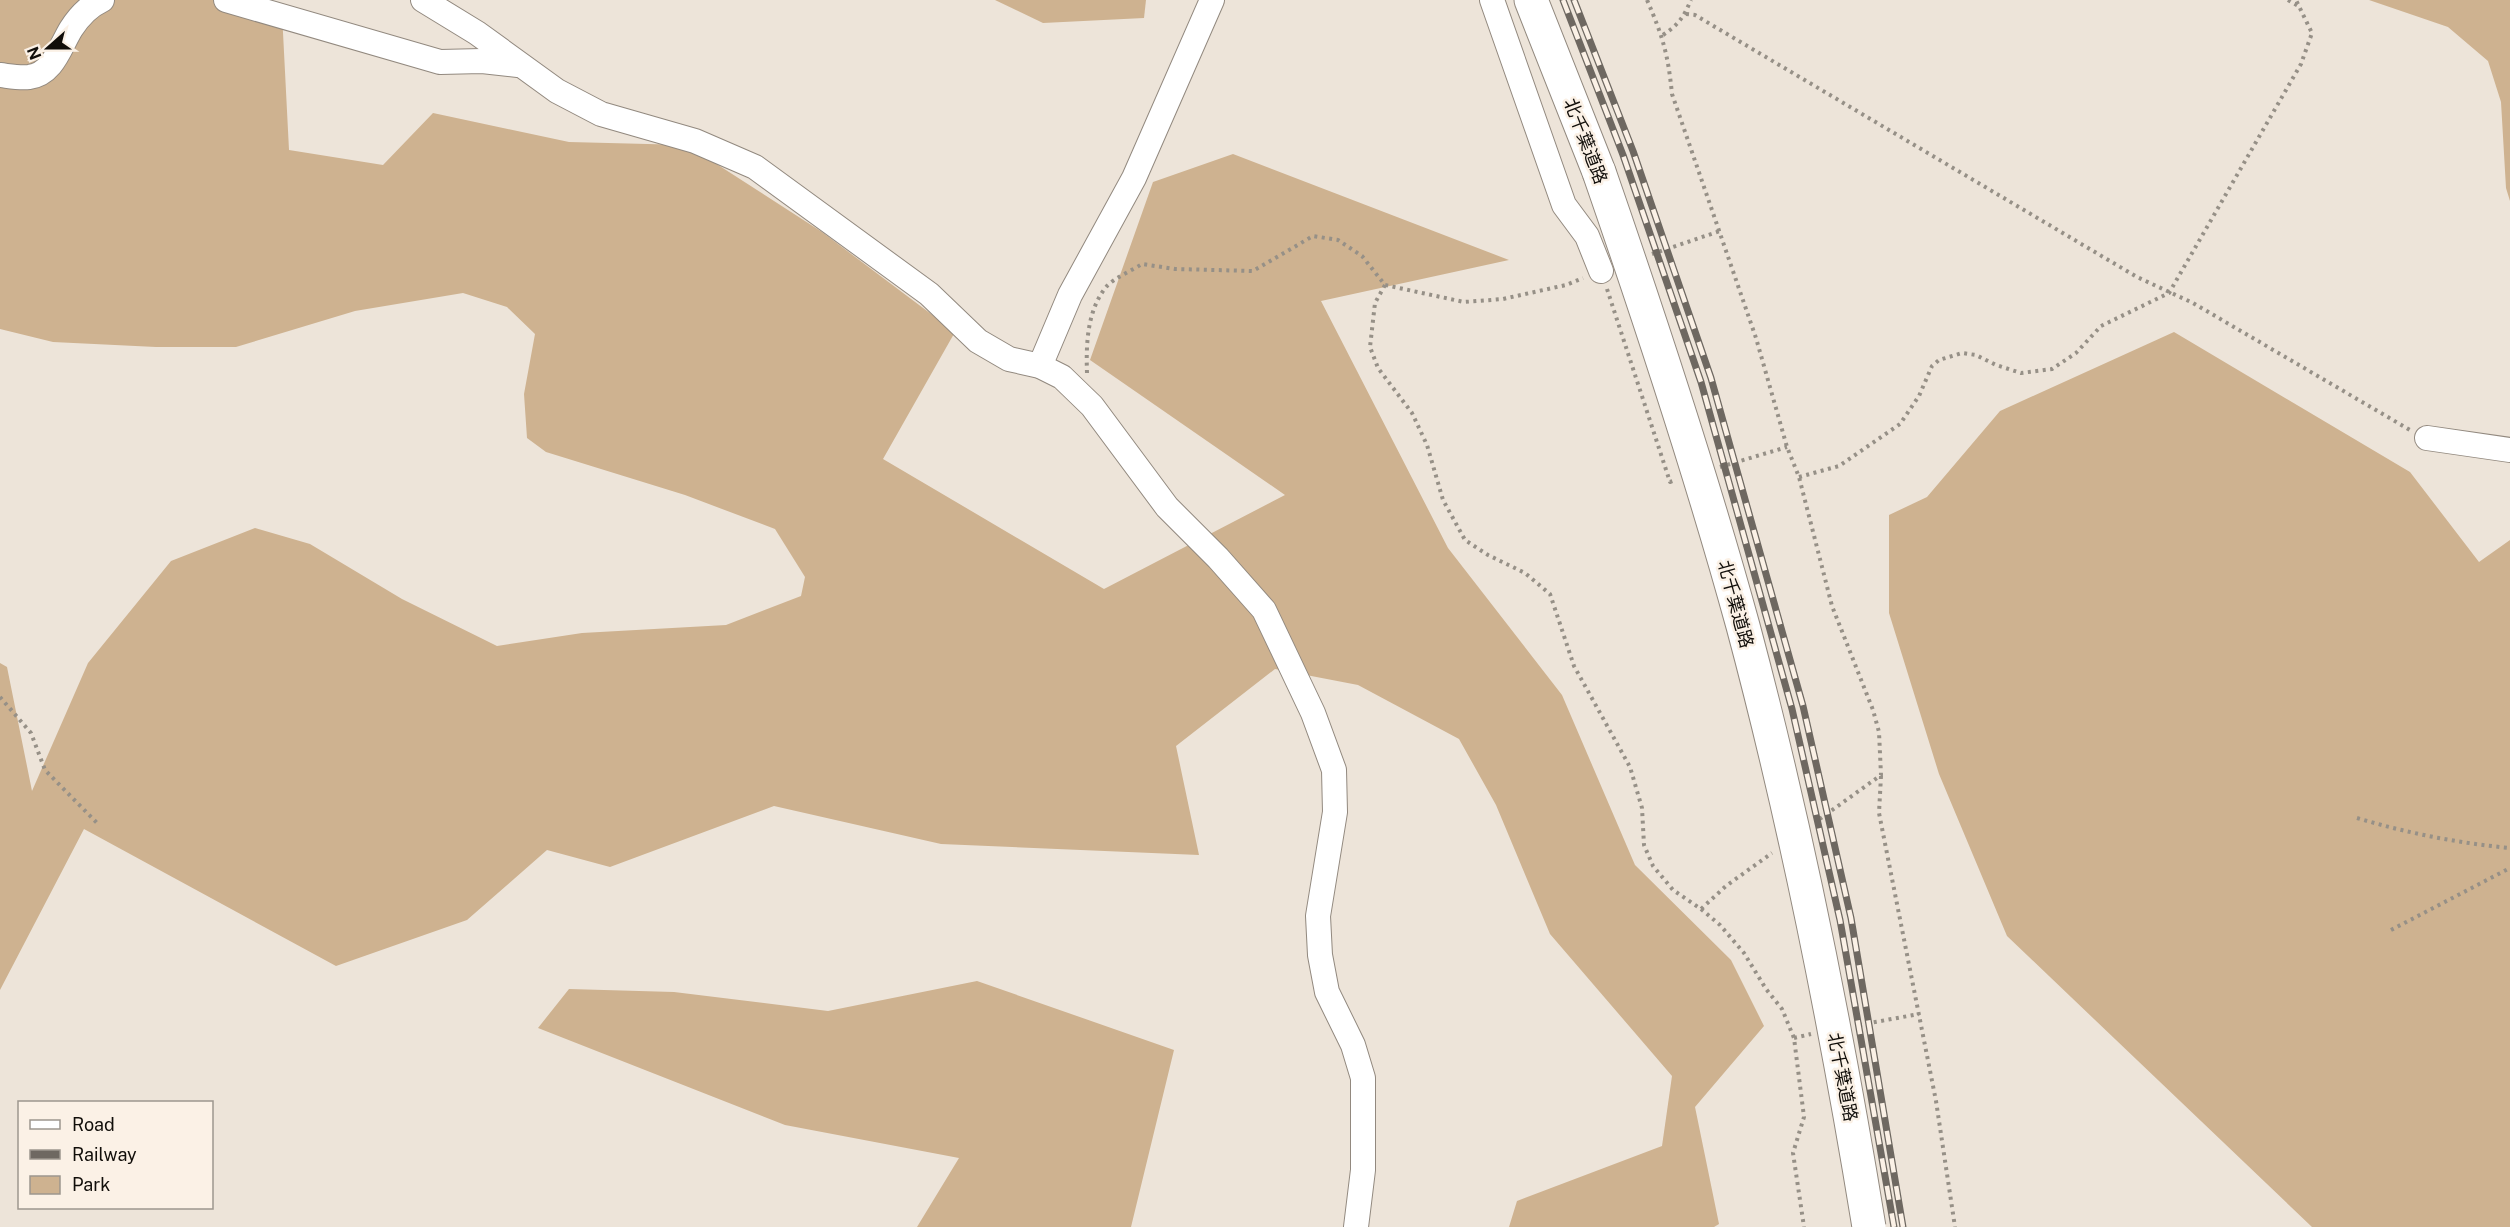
<svg xmlns="http://www.w3.org/2000/svg" width="2510" height="1227" font-family="'Public Sans','Noto Sans JP',sans-serif">
	<style>
		.green { fill: #ceb290 }
		.lines { fill: none; stroke-linecap: round; stroke-linejoin: round }
		.minor-casing { stroke: #92897f; stroke-width: 26 }
		.highway-casing { stroke: #92897f; stroke-width: 35 }
		.path { stroke: #969087; stroke-width: 4; stroke-dasharray: 3 4.5; stroke-linecap: butt }
		.minor { stroke: #fff; stroke-width: 24 }
		.highway { stroke: #fff; stroke-width: 33 }
		.rail-casing { stroke: #6e6861; stroke-width: 7 }
		.rail { stroke: #fbf1e6; stroke-width: 4.5; stroke-dasharray: 14; stroke-linecap: butt }
		.highway-bridge-casing { stroke: #92897f; stroke-width: 35; stroke-linecap: butt }
		.highway-bridge { stroke: #fff; stroke-width: 33 }
		.labels { text-anchor: middle; dominant-baseline: central; stroke-width: 5; stroke-linejoin: round; paint-order: stroke }
		.street-label { font-size: 18px; fill: #110e0a; stroke: #fbf1e6 }
	</style>
	<rect width="100%" height="100%" fill="#ede4d9"/>
	<g class="green">
		<path d="M0,0H267L282,13L289,150L383,165L433,113L569,142L687,145L822,232L955,332L883,459L1104,589L1285,495L1090,360L1153,182L1233,154L1509,260L1321,301L1448,548L1562,695L1635,865L1731,960L1764,1026L1695,1107L1719,1224L1714,1227H1509L1517,1201L1662,1146L1672,1076L1550,934L1496,805L1459,739L1358,685L1275,669L1176,746L1199,855L941,844L774,806L610,867L547,850L467,920L336,966L84,829L0,990V663L7,667L32,791L88,663L171,561L255,528L310,544L402,599L497,646L582,633L726,625L801,596L805,577L775,529L685,495L546,452L527,438L524,394L535,334L507,307L463,293L355,311L236,347H156L53,342L0,329Z"/>
		<path d="M995,0H1146L1144,18L1043,23Z"/>
		<path d="M2369,0H2510V201L2506,188L2501,102L2488,61L2448,27Z"/>
		<path d="M2174,332L2410,472L2479,562L2510,540V1227H2312L2007,936L1939,774L1889,613V515L1927,497L2000,411Z"/>
		<path d="M977,981L1174,1050L1131,1227H917L959,1158L785,1125L538,1028L569,989L674,992L828,1011Z"/>
	</g>
	<g class="lines">
		<g class="minor-casing">
			<g id="minor">
				<path d="M226,0L440,62L482,61L518,65"/>
				<path d="M423,0L477,33L557,91L601,114L695,141L755,167L929,294L978,341L1009,359L1040,366L1062,377L1092,406L1167,507L1218,558L1264,610L1313,713L1334,770L1335,812L1318,916L1320,955L1327,992L1353,1045L1363,1078V1170L1356,1227"/>
				<path d="M1492,0L1564,205L1587,236L1601,271"/>
				<path d="M0,75C9,76 19,78 29,77C53,74 60,47 71,29C78,18 89,6 102,0"/>
				<path d="M1040,366L1070,295L1134,178L1212,0"/>
				<path d="M2427,438L2510,450"/>
			</g>
		</g>
		<g class="highway-casing">
			<path id="highway" d="M1531,0L1599,172"/>
		</g>
		<g class="path">
			<path d="M1647,0C1663,37 1668,54 1672,94L1756,338L1787,447L1799,477L1832,606L1873,710L1879,732L1881,775L1817,821"/>
			<path d="M2288,0L2300,7"/>
			<path d="M1686,14L1695,15L2137,277L2193,303L2410,430"/>
			<path d="M1663,35C1679,24 1683,18 1691,0"/>
			<path d="M1652,254L1720,231"/>
			<path d="M1385,285L1375,303L1370,347L1378,368L1412,413L1427,445L1443,500L1465,540L1488,555L1525,573L1550,594L1574,666L1630,767L1642,808L1644,845L1653,866L1673,890L1701,909L1726,886L1772,853"/>
			<path d="M1607,289L1670,482L1676,480"/>
			<path d="M1087,373C1086,344 1087,311 1106,287C1114,278 1131,271 1142,264L1175,269L1253,271L1313,236L1338,240L1362,256L1385,285L1464,302L1503,299L1566,285L1583,278"/>
			<path d="M1720,467L1787,447"/>
			<path d="M1799,477L1839,466L1900,424L1919,396L1932,366L1939,360L1962,353L1976,355L1996,365L2021,373L2052,369L2076,353L2101,326L2169,293L2301,64L2312,33L2296,0"/>
			<path d="M0,697L31,733L45,770L99,825"/>
			<path d="M1881,776L1879,813L1936,1101L1955,1227"/>
			<path d="M2357,818C2407,833 2457,843 2510,848"/>
			<path d="M1701,909L1720,925L1744,953L1766,989L1782,1009L1794,1038L1804,1117L1793,1153L1804,1227"/>
			<path d="M2391,930L2510,868"/>
			<path d="M1859,1025L1919,1014"/>
			<path d="M1794,1038L1811,1034"/>
		</g>
		<use href="#minor" class="minor"/>
		<use href="#highway" class="highway"/>
		<g class="rail-casing">
			<g id="rail">
				<path d="M1563,0L1623,155L1701,382L1792,709L1840,920L1894,1227"/>
				<path d="M1574,0L1633,151L1711,378L1803,706L1851,918L1903,1227"/>
			</g>
		</g>
		<use href="#rail" class="rail"/>
		<g class="highway-bridge-casing">
			<path id="highway-bridge" d="M1599,172C1651,322 1701,473 1743,626C1796,824 1836,1025 1869,1227"/>
		</g>
		<use href="#highway-bridge" class="highway-bridge"/>
	</g>
	<g class="labels">
		<g class="street-label">
			<text transform="translate(1586 141) rotate(69)">北千葉道路</text>
			<text transform="translate(1736 604) rotate(75)">北千葉道路</text>
			<text transform="translate(1843 1077) rotate(79)">北千葉道路</text>
		</g>
	</g>
	<rect x="18" y="1101" width="195" height="108" fill="#fbf1e6" stroke="#9d968e" stroke-width="1.5"/>
	<rect x="30" y="1120" width="30" height="9" fill="#ffffff" stroke="#9d968e" stroke-width="1.5"/>
	<text x="72" y="1131" font-size="18" fill="#110e0a">Road</text>
	<rect x="30" y="1150" width="30" height="9" fill="#6e6861" stroke="#9d968e" stroke-width="1.5"/>
	<text x="72" y="1161" font-size="18" fill="#110e0a">Railway</text>
	<rect x="30" y="1176" width="30" height="18" fill="#ceb290" stroke="#9d968e" stroke-width="1.5"/>
	<text x="72" y="1191" font-size="18" fill="#110e0a">Park</text>
	<g transform="translate(48 48) rotate(249)" stroke="#fbf1e6" stroke-width="4.5" paint-order="stroke">
	<path d="M0-4.5L10 22L0 15L-10 22Z" fill="#110e0a"/>
	<text y="-9" font-size="16" font-weight="bold" text-anchor="middle" fill="#110e0a">N</text>
	</g>
</svg>
